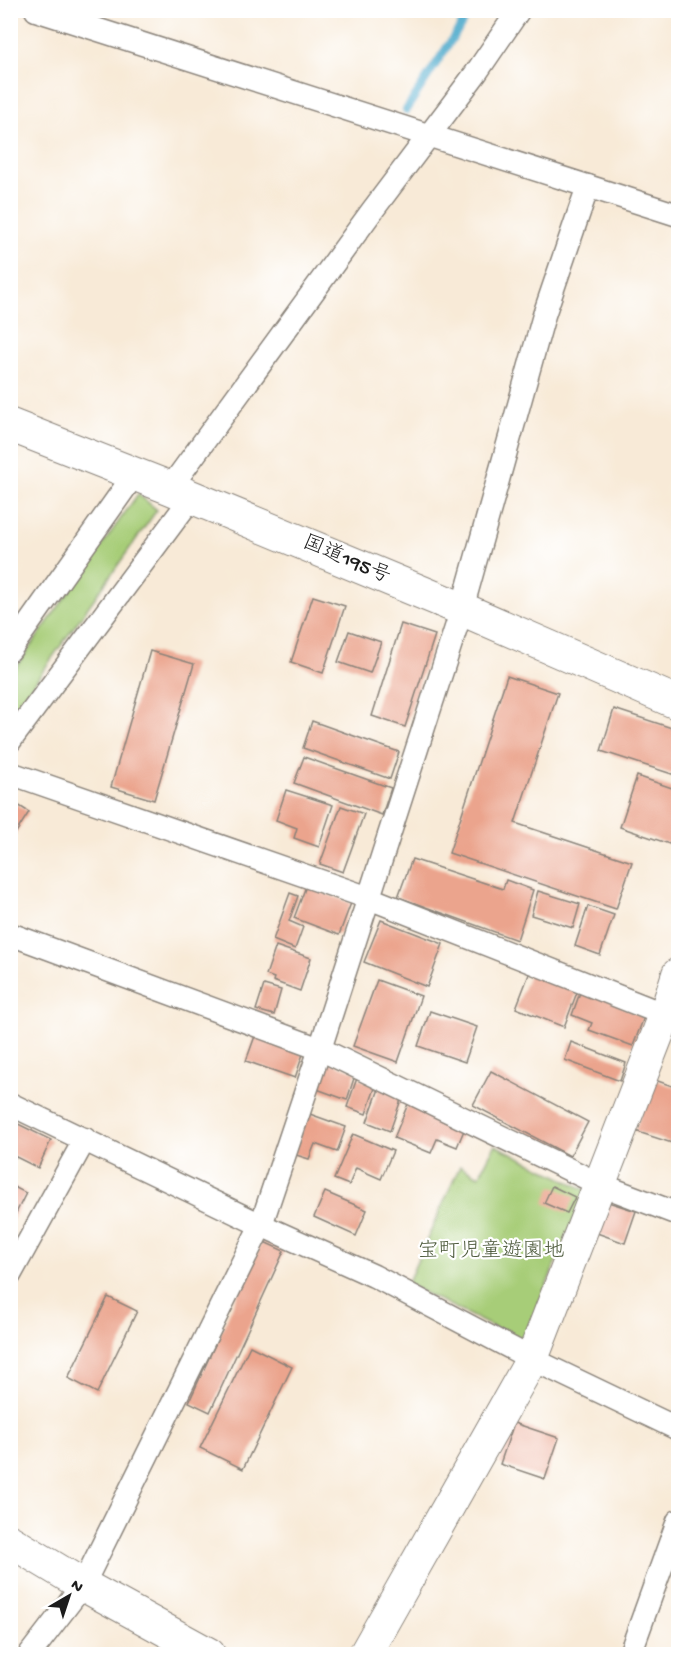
<svg xmlns="http://www.w3.org/2000/svg" width="689" height="1665" font-family="'Gochi Hand','Klee One',sans-serif">
	<style>
		.green { fill: #a7cd78; stroke: #62744a; stroke-width: 1.5 }
		.lines { fill: none; stroke-linecap: round; stroke-linejoin: round }
		.stream { stroke: #4ca9ca; stroke-width: 8 }
		.building { fill: #eba48d }
		.street-casing { stroke: #8a837a; stroke-width: 25 }
		.secondary-casing { stroke: #8a837a; stroke-width: 34 }
		.highway-casing { stroke: #8a837a; stroke-width: 35 }
		.street { stroke: #fff; stroke-width: 22 }
		.secondary { stroke: #fff; stroke-width: 32 }
		.highway { stroke: #fff; stroke-width: 33 }
		.labels { text-anchor: middle; dominant-baseline: central; stroke-width: 4.5; stroke-linejoin: round; paint-order: stroke }
		.street-label { font-size: 21px; fill: #1c1c1c; stroke: #fff }
		.park-label { font-size: 21px; fill: #4d5a3c; stroke: #fff }
	</style>
	<rect width="100%" height="100%" fill="#fff"/>
	<filter id="ink" filterUnits="userSpaceOnUse"><feTurbulence type="fractalNoise" baseFrequency=".0167" numOctaves="2"/><feDisplacementMap in="SourceGraphic" scale="12" xChannelSelector="R" yChannelSelector="G"/><feConvolveMatrix kernelMatrix="1 2 1 2 8 2 1 2 1" color-interpolation-filters="sRGB"/></filter>
	<filter id="wash" filterUnits="userSpaceOnUse"><feTurbulence type="fractalNoise" baseFrequency=".008" numOctaves="4" result="noise"/><feDisplacementMap in="SourceGraphic" scale="24" xChannelSelector="R" yChannelSelector="G"/><feGaussianBlur stdDeviation="1.35" result="paint"/><feColorMatrix in="noise" values="0 0 0 0 0 0 0 0 0 0 0 0 0 0 0 0 0 1.4 0 .05"/><feComposite in="paint" operator="in"/></filter>
	<g filter="url(#wash)">
		<rect width="100%" height="100%" fill="#f8ead7"/>
		<g class="green">
			<path d="M138,494L157,510L11,716V674Z"/>
			<path d="M495,1145L586,1190L523,1342L407,1284L460,1166L479,1176Z"/>
		</g>
		<g class="lines">
			<path class="stream" d="M406,110L471,10"/>
		</g>
		<g id="blocks">
			<g class="building">
				<path d="M313,596L345,606L323,673L291,662Z"/>
				<path d="M401,624L435,635L405,727L372,716Z"/>
				<path d="M349,631L381,642L370,673L338,662Z"/>
				<path d="M150,651L194,664L154,800L111,787Z"/>
				<path d="M507,676L558,693L515,823L632,862L616,909L449,853Z"/>
				<path d="M614,709L678,730V765L675,775L601,751Z"/>
				<path d="M312,721L399,752L390,779L303,748Z"/>
				<path d="M304,757L391,788L382,815L294,783Z"/>
				<path d="M637,776L678,790V847L620,827Z"/>
				<path d="M286,790L333,805L319,847L294,838L297,828L276,820Z"/>
				<path d="M10,800L29,812L10,842Z"/>
				<path d="M341,806L364,814L343,872L320,864Z"/>
				<path d="M412,859L503,889L506,880L533,890L517,940L398,897Z"/>
				<path d="M306,886L351,903L339,935L294,918Z"/>
				<path d="M538,891L580,904L573,928L531,915Z"/>
				<path d="M290,893L298,896L289,921L303,927L295,949L273,940Z"/>
				<path d="M588,906L614,915L600,955L575,946Z"/>
				<path d="M381,920L443,944L427,987L364,962Z"/>
				<path d="M276,946L311,958L300,991L273,981L274,978L266,975Z"/>
				<path d="M531,969L579,987L564,1027L516,1008Z"/>
				<path d="M377,980L421,996L398,1062L353,1046Z"/>
				<path d="M264,985L281,990L274,1015L256,1010Z"/>
				<path d="M582,987L644,1017L633,1046L589,1030L592,1023L572,1015Z"/>
				<path d="M430,1011L477,1027L465,1062L418,1046Z"/>
				<path d="M255,1036L303,1054L295,1078L246,1061Z"/>
				<path d="M571,1042L626,1063L620,1081L565,1060Z"/>
				<path d="M324,1060L356,1072L347,1100L314,1088Z"/>
				<path d="M491,1071L588,1122L570,1156L473,1105Z"/>
				<path d="M357,1078L376,1085L366,1114L347,1107Z"/>
				<path d="M652,1079L678,1088V1145L635,1131Z"/>
				<path d="M380,1086L403,1094L390,1131L367,1122Z"/>
				<path d="M410,1099L467,1123L457,1147L437,1139L431,1153L394,1138Z"/>
				<path d="M307,1113L346,1127L337,1152L315,1144L309,1159L293,1154Z"/>
				<path d="M10,1120L51,1140L38,1168L10,1154Z"/>
				<path d="M353,1134L393,1151L381,1179L356,1168L349,1185L334,1179Z"/>
				<path d="M10,1185L26,1193L12,1221L10,1220Z"/>
				<path d="M552,1186L575,1197L567,1213L544,1203Z"/>
				<path d="M325,1192L367,1210L356,1236L314,1217Z"/>
				<path d="M605,1201L636,1211L625,1243L594,1232Z"/>
				<path d="M262,1241L284,1251L210,1412L189,1402Z"/>
				<path d="M108,1297L137,1311L97,1393L68,1378Z"/>
				<path d="M250,1346L292,1367L243,1469L200,1448Z"/>
				<path d="M514,1423L559,1438L545,1479L500,1464Z"/>
			</g>
		</g>
	</g>
	<g filter="url(#ink)">
		<use href="#blocks" fill-opacity="0" stroke="#8a837a" stroke-width="1.5"/>
		<g class="lines">
			<g class="street-casing">
				<g id="street">
					<path d="M36,10L678,215"/>
					<path d="M170,488L372,211L476,73L519,10"/>
					<path d="M10,650L134,475"/>
					<path d="M10,741L192,497"/>
					<path d="M10,773L369,898L678,1020"/>
					<path d="M10,934L320,1049L599,1184L678,1214"/>
					<path d="M10,1104L261,1225L374,1276L532,1359L678,1429"/>
					<path d="M10,1275L85,1139"/>
					<path d="M30,1654L83,1585L261,1225L320,1049L462,609L544,315L588,186"/>
					<path d="M630,1654L678,1521"/>
				</g>
			</g>
			<g class="secondary-casing">
				<g id="secondary">
					<path d="M10,1541L83,1585L209,1654"/>
					<path d="M365,1654L532,1359L665,1015L678,974"/>
				</g>
			</g>
			<g class="highway-casing">
				<path id="highway" d="M10,425L170,488L462,609L678,703"/>
			</g>
			<use href="#street" class="street"/>
			<use href="#secondary" class="secondary"/>
			<use href="#highway" class="highway"/>
		</g>
	</g>
	<g class="labels">
		<g class="street-label">
			<text transform="translate(346 561) rotate(23)">国道195号</text>
		</g>
		<g class="park-label">
			<text x="491" y="1252">宝町児童遊園地</text>
		</g>
	</g>
	<rect width="689" height="1665" fill="none" stroke="#fff" stroke-width="36"/>
	<g transform="translate(69 1596) rotate(39)" stroke="#ffffff" stroke-width="4.5" paint-order="stroke">
	<path d="M0-4.5L10 22L0 15L-10 22Z" fill="#1c1c1c"/>
	<text y="-9" font-size="16" font-weight="bold" text-anchor="middle" fill="#1c1c1c">N</text>
	</g>
</svg>
